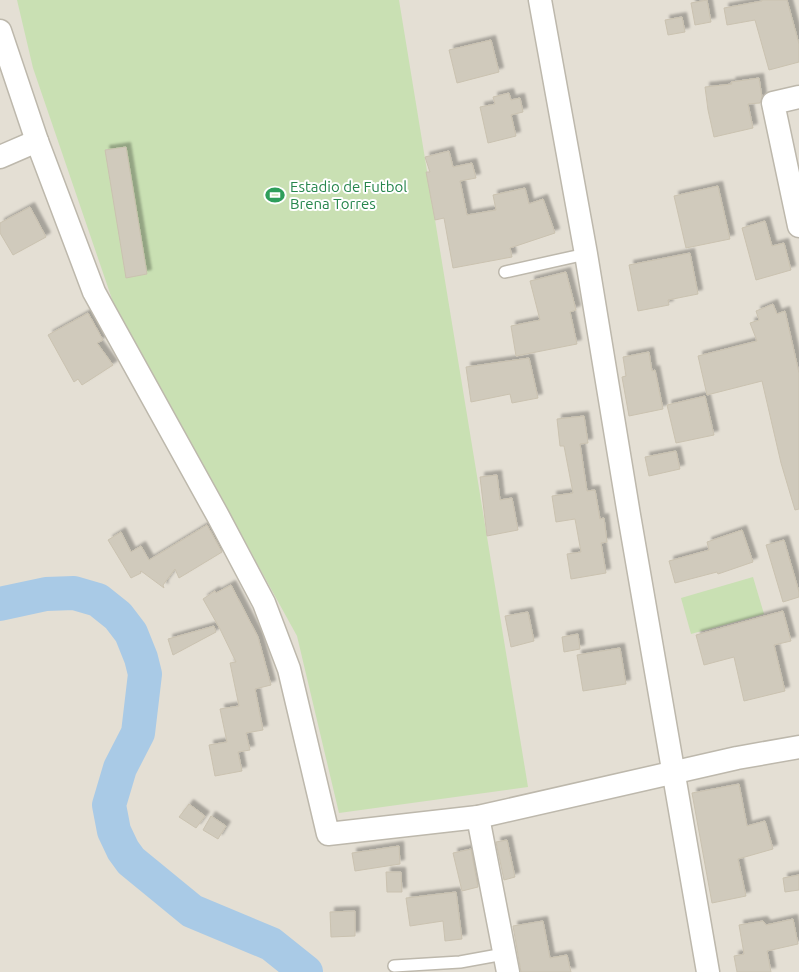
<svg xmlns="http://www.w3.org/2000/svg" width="799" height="972" font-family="Ubuntu,sans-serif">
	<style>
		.residential { fill: #e4dfd4 }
		.green { fill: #c9e0b3 }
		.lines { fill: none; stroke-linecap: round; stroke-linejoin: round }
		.river { stroke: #a9cae6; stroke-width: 34 }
		.building { fill: #d0cabc; stroke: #cac2b0; filter: url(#shadow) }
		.lane-casing { stroke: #bdb8ac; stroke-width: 14 }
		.street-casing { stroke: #bdb8ac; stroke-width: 25 }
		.lane { stroke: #fff; stroke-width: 11 }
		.street { stroke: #fff; stroke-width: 22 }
		.labels { text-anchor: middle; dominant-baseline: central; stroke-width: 4; stroke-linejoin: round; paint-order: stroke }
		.leisure-label { font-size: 15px; fill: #27864d; stroke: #fff; text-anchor: start }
	</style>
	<defs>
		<filter id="shadow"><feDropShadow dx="4.5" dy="-4.5" stdDeviation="1" flood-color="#0004"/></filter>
	</defs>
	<rect width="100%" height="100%" fill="#f0eee5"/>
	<rect class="residential" x="0" y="0" width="799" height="972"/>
	<g class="green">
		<path d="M17,0H399L528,787L339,813L297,636L113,302L33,68Z"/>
		<path d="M753,577L764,614L691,634L681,598Z"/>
	</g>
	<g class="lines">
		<path class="river" d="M0,604L46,594L74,593L98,600L118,616L131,633L141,658L145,674L138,733L120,768L109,805L114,831L123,850L131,861L192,911L271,944L306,972"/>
	</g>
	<g class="building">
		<path d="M707,0L711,22L695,25L691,3Z"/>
		<path d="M762,0H787L799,44V62L769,70L755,20L727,25L724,8L762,1Z"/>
		<path d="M682,17L685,32L668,35L665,20Z"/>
		<path d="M491,40L499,72L457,83L449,50Z"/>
		<path d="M759,78L762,97L760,103L748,104L753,128L714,137L708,110L705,87L732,84L731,82Z"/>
		<path d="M509,93L511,100L520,98L523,112L511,115L516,136L488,143L480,107L495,104L493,97Z"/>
		<path d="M126,147L147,274L126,278L105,150Z"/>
		<path d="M449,151L453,167L472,163L476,178L460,181L467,215L496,210L493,195L525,188L529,204L543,199L555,233L510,248L512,257L453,268L444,218L435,220L426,172H430L425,157Z"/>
		<path d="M718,186L730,239L686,248L674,196Z"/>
		<path d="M30,207L46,237L13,255L0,233V223Z"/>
		<path d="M765,221L772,246L784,243L791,270L756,280L742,228Z"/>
		<path d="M690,253L698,294L668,300L669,305L638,311L629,265Z"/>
		<path d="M566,272L576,310L570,312L577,344L516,356L511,326L540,320L530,281Z"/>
		<path d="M773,304L777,314L785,311L799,373V509L795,510L781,463L762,381L707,395L698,356L757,341L750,323L759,320L756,311Z"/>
		<path d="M88,313L103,340L97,343L113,365L82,385L78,379L74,382L48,335Z"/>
		<path d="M649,352L652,371L655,370L663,409L629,416L622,377L626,376L623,357Z"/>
		<path d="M529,358L538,398L512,403L510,394L471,402L466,367Z"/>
		<path d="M705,396L714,435L676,443L667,405Z"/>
		<path d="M584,416L588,443L580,444L587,491L595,490L600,519L604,518L607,542L601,543L606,573L571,579L567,554L581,552L575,519L556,522L552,496L573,493L564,446H560L557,419Z"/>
		<path d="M676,451L680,469L649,476L645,457Z"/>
		<path d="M497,475L500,500L512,498L518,530L487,536L480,477Z"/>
		<path d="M207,525L222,552L179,578L175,569L163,585L164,588L141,571L140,572L141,573L131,578L108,540L121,532L131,552L141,546L149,560Z"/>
		<path d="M742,530L753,562L718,574L717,572L675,583L669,561L709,550L707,542Z"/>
		<path d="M784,540L799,592V597L783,602L766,545Z"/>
		<path d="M231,585L258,637L271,685L255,689L263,730L246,733L250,750L238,752L242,771L215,776L209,745L227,742L220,709L239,706L230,663L236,662L220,629L203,599L215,591L216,593Z"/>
		<path d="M783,611L791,641L774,645L785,691L744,701L734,657L704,665L696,635Z"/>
		<path d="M528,612L534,641L511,647L505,616Z"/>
		<path d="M214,626L216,632L173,655L168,639Z"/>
		<path d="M578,634L580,649L564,652L562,637Z"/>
		<path d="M620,648L626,684L583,691L577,655Z"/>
		<path d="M739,784L747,826L765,821L773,849L738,859L746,896L712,903L692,793Z"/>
		<path d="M189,804L205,816L196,828L179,817Z"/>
		<path d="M211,816L226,826L218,839L203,830Z"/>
		<path d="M507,840L515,877L504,880L496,842Z"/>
		<path d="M399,846L400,864L355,871L352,853Z"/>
		<path d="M471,849L478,887L462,891L453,853Z"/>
		<path d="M386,872H401L402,892H387Z"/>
		<path d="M799,875V890L785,892L783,878Z"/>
		<path d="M456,892L462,939L445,941L443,921L410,926L406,898Z"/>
		<path d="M355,911V936L331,937L330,912Z"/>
		<path d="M793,919L798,944L767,951L771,972H737L734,956L744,954L739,925L763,921L766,925Z"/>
		<path d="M543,921L550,958L567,955L571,972H521L513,926Z"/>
	</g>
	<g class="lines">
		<g class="lane-casing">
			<g id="lane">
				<path d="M505,272L586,254"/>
				<path d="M394,966L460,962L504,954"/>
			</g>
		</g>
		<g class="street-casing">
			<g id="street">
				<path d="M540,0L586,254L629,515L708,972"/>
				<path d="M0,31L37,141L94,292L218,516L264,603L289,669L328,834L478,817L737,758L799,747"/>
				<path d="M799,97L773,103L799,226"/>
				<path d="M0,157L37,141"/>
				<path d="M478,817L508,972"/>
			</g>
		</g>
		<use href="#lane" class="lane"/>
		<use href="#street" class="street"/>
	</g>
	<defs>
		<g id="stadium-bare" transform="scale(1.5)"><path d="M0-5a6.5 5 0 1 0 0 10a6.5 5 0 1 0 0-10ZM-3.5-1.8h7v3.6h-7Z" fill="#2e9e5b" stroke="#fff" stroke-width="2.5" paint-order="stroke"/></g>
	</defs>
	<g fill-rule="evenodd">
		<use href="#stadium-bare" x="275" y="195"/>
	</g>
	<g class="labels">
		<g class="leisure-label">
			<text x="290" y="186">Estadio de Futbol<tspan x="290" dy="17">Brena Torres</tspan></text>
		</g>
	</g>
</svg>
